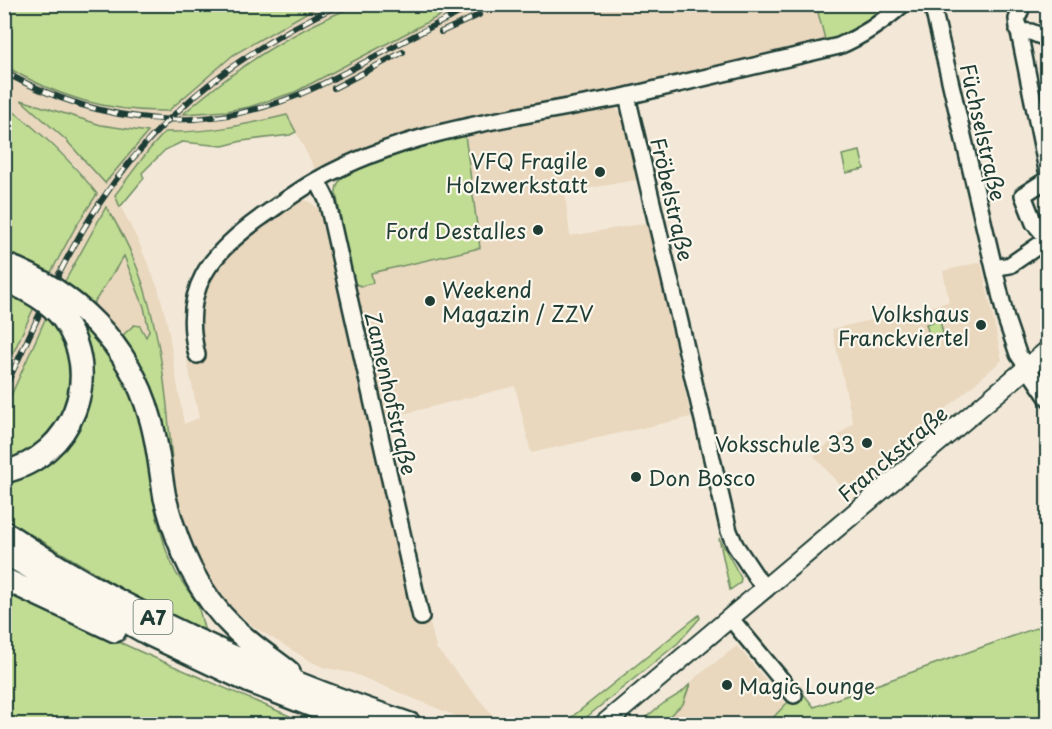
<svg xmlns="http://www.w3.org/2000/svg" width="1052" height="729" viewBox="0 0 1052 729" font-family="'Playpen Sans',sans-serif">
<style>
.built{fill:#e9d7be;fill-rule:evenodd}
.green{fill:#c1dd94;stroke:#708d64;stroke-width:1.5}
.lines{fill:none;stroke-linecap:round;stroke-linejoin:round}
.minor-casing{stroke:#1f3d34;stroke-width:20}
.major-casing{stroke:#1f3d34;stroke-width:22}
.highway-casing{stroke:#1f3d34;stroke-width:26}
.minor{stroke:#fbf7ec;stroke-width:15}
.major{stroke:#fbf7ec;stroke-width:18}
.highway{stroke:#fbf7ec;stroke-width:21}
.rail-casing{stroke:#1f3d34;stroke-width:6}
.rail{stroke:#fbf7ec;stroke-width:4;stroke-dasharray:11;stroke-linecap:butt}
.highway-bridge-casing{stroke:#1f3d34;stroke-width:26;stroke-linecap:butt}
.highway-bridge{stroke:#fbf7ec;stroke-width:21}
.poi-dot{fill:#1f3d34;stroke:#fbf7ec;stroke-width:2}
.labels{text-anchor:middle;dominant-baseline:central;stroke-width:4.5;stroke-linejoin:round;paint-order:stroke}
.shield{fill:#fbf7ec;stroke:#61756b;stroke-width:1.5}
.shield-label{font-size:20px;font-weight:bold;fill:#1f3d34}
.street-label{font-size:21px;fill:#1f3d34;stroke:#fbf7ec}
.poi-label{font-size:21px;fill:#1f3d34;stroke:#fbf7ec;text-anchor:end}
</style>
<rect width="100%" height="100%" fill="#f3e8d7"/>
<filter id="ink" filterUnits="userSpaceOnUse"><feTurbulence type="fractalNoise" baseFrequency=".0167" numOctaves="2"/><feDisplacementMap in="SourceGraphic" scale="12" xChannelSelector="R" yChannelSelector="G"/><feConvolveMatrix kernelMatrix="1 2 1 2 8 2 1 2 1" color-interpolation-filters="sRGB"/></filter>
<g filter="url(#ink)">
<path class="built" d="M320 5H357L330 16 285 39 247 62 210 91 249 107 271 101 295 92 460 5H816L826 43 767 57 430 126 368 146 316 171 287 115 244 126 190 133 165 132 148 151 115 195 139 243 158 288 167 322 184 424 199 418 187 361 204 357 197 332 202 293 213 269 245 238 294 203 303 200 308 201 318 208 321 214 412 618 428 615 436 648 500 724H475L352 673 325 668 310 661 254 627 236 611 219 592 197 558 185 530 174 485 164 376 157 334 149 301 133 257 117 224 106 208 64 283 50 274 75 228 97 194 77 168 56 147 5 105V66L41 85 168 111 233 55ZM23 100 101 125 147 132 105 183 66 140Z
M607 109H616L622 115 637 180 565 192 570 236 647 223 691 417 531 453 515 386 383 419 353 283 357 285 373 282 371 273 480 248 465 135 504 126 505 129Z
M123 255 144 307 149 331 146 338 140 326 134 325 122 336 106 318 92 306Z
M981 262 1002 360 848 494 814 456 853 423 832 329 949 302 943 271Z
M35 305 47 315 5 409V371Z
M737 646 786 704 767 724H663L661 723 683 704 690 684 696 677Z"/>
<path class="green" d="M5 4H320V5L233 55 168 111C107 112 57 97 5 66Z
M357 5H460L295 92 249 107 226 111 183 114C238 66 289 33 357 5Z
M816 5H888C871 23 850 34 826 43Z
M21 100 101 125 148 132 105 183 66 140Z
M5 105C40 131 70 159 97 194L75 228 50 274 22 259 5 252Z
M287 115 296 132 290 135 242 141 223 146 182 142 165 150 142 173 144 178 120 207 115 195 148 151 165 132C207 133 246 125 287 115Z
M465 135 480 248 371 273 373 283 361 286 353 283 336 193C336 188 337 184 340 180 356 161 439 141 465 135Z
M860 151 864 169 846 173 842 155Z
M106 207C161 289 166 390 174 485L167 447 133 354 122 336 134 325 140 326 146 337 149 331 144 307 124 256 92 306 64 283Z
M5 290 35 305 5 371Z
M47 315 58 330 67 346 72 369 71 394 56 429 23 456 5 462V409Z
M77 318 100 343 117 367 133 399 143 432 156 514 166 550 176 573 198 605 205 632 129 593 5 519 4 481 74 432 75 321Z
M940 320 944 339 930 338 926 324Z
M719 538 741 578 740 583 730 590Z
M5 590 141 652 299 720 304 724H266L246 721 236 724H5Z
M699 615 700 618 678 643 578 724H563Z
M1047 624V724H851V722L845 724H767L786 704 802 692 814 707Z
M690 684 683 704 662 722 663 724H637L664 703 681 693Z"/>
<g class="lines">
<defs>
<path id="minor" d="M932 4 1006 319 1018 354 1048 398
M1023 4 1017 19 1018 27 1048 175
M1018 31 1031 32 1048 39
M1048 179 1023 195 1034 223 1048 239
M317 180 327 200 421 617
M994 268 1010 265 1048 239
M197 355C180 289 210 254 260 218 279 205 297 191 317 180 412 127 523 117 627 96
M765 590 735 545 729 531 627 96 839 46C863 36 883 22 903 4
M731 619 794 695"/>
<path id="major" d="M604 724 1048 350"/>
<path id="highway" d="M165 498C178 548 197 593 235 629 251 645 271 658 289 672
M4 532C129 616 269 677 410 724
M4 553 150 635 250 682 359 724
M4 579 115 631"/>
</defs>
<use href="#minor" class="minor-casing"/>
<use href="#major" class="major-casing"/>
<use href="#highway" class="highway-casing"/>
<use href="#minor" class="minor"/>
<use href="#major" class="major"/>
<use href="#highway" class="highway"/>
<defs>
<path id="rail" d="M441 32 479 15
M4 72C105 127 211 137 316 87 371 61 423 28 479 4
M334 88 403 52
M4 390C34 327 61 262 99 204 158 114 243 49 341 4"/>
</defs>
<use href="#rail" class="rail-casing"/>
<use href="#rail" class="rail"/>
<defs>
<path id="highway-bridge" d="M4 264C74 290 130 345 150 417 158 443 160 471 165 498
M4 280C26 289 48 300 62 318 105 375 72 457 4 472"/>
</defs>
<use href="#highway-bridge" class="highway-bridge-casing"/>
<use href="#highway-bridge" class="highway-bridge"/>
</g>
</g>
<g class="poi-dot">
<circle cx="600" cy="172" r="6"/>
<circle cx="538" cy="230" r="6"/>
<circle cx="430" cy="301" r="6"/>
<circle cx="981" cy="325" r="6"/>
<circle cx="867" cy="443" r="6"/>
<circle cx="636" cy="477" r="6"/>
<circle cx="727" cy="685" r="6"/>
</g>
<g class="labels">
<rect class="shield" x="133.5" y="600" width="39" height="34" rx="4.5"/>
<g class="shield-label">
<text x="153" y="617">A7</text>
</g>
<g class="street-label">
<text transform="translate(984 132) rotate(77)">Füchselstraße</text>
<text transform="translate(673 199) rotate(77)">Fröbelstraße</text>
<text transform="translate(392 393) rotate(77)">Zamenhofstraße</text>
<text transform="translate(892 453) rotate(-40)">Franckstraße</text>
</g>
<g class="poi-label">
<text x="588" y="160">VFQ Fragile<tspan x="588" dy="24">Holzwerkstatt</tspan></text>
<text x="526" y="230">Ford Destalles</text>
<text x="442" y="289" text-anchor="start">Weekend<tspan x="442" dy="24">Magazin / ZZV</tspan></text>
<text x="969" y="313">Volkshaus<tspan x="969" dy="24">Franckviertel</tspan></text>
<text x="855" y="443">Voksschule 33</text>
<text x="648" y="477" text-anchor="start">Don Bosco</text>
<text x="739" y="685" text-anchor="start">Magic Lounge</text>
</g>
</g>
<rect width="1052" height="729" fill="none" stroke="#fbf7ec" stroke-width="24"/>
<rect x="12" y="12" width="1028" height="705" fill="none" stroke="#1f3d34" stroke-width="2" filter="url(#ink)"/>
</svg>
